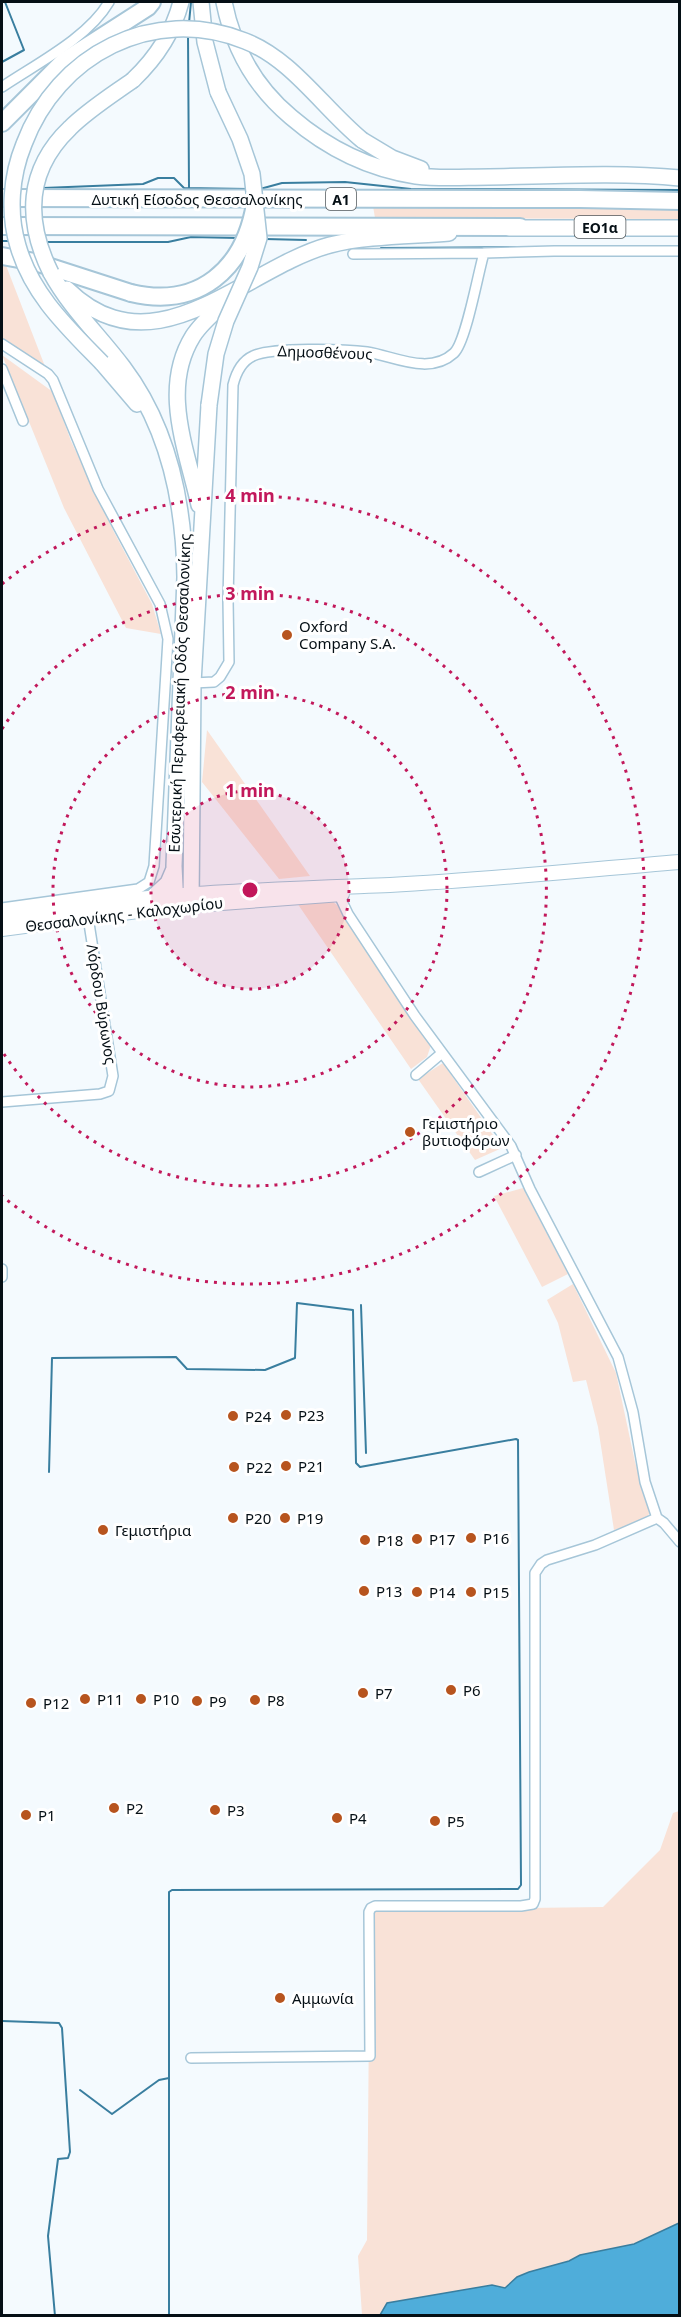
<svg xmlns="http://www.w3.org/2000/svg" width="681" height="2317" viewBox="0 0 681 2317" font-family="'Noto Sans',sans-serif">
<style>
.green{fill:#f9e2d7}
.water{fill:#4fadda;stroke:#397e9f;stroke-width:1.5}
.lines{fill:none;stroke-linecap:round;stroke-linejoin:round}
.stream{stroke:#397e9f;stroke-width:2}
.minor-casing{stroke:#a6c6d8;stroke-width:12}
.secondary-casing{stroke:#a6c6d8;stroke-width:16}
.trunk-casing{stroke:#a6c6d8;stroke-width:18}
.motorway-casing{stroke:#a6c6d8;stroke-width:20}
.minor{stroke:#fff;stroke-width:9}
.secondary{stroke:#fff;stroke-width:14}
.trunk{stroke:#fff;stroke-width:15}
.motorway{stroke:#fff;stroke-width:16}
.trunk-bridge-casing{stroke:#a6c6d8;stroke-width:18;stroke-linecap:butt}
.motorway-bridge-casing{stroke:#a6c6d8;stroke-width:20;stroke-linecap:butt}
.trunk-bridge{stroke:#fff;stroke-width:15}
.motorway-bridge{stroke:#fff;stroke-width:16}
.ring{fill:none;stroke:#c2185b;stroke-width:3;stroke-dasharray:3 6}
.poi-dot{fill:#b7541e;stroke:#fff;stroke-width:2}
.labels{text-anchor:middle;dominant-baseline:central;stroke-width:6;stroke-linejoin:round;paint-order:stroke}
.shield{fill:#fff;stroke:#50575b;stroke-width:1.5}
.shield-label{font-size:14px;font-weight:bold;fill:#050f15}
.street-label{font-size:15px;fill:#050f15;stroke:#fff}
.poi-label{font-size:15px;fill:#050f15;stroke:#fff;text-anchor:start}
.centre{fill:#c2185b;stroke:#fff;stroke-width:3}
.ring-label{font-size:18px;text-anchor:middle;font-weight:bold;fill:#c2185b;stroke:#fff;stroke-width:6;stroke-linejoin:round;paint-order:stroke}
</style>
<rect width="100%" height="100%" fill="#f4fafe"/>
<path class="green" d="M373 206H679L680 219 375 218Z
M2 255 46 369 2 341Z
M2 355 53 392 71 441 114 532 152 604 161 634 126 628 64 508Z
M207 730 310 876 279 879 202 782Z
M328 898 337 905 431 1045 427 1057 411 1069 297 903Z
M443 1063 502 1148 475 1160 418 1079Z
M523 1188 568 1274 542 1287 494 1196Z
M573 1284 616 1373 635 1462 650 1511 647 1519 614 1530 598 1427 586 1380 573 1382 558 1323 547 1300Z
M679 1811V2223L634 2244 580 2255 569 2261 529 2273 518 2277 505 2289 492 2285 387 2303 380 2315H362L358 2256 367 2240 370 1910 603 1907 660 1850 673 1813Z"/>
<path class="water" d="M679 2223V2315H380L387 2303 492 2285 505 2288 517 2277 529 2272 569 2261 580 2255 634 2244Z"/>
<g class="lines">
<path class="stream" d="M189 23 191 2
M188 35 189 188
M2 62 24 50 5 2
M43 188 143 184 158 178H174L184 188 248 189
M260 189 282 183 345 182 411 189 680 190
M265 239 306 240
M2 241H11
M46 242H168L191 237 238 238
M381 248 566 247
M361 1305 366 1453
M49 1472 52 1358 176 1357 187 1369 265 1370 295 1358 297 1303 353 1310 356 1463 360 1467 516 1439 518 1440 521 1885 518 1889 172 1890 169 1892V2316
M2 2021 59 2023 62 2028 70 2152 68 2158 58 2159 48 2236 55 2316
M80 2090 112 2114 159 2080 169 2078"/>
<defs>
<path id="minor" d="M2 87C36 64 88 38 109 2
M353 254 484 253
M2 344 48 374 53 380 98 489 160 604 168 639 154 866 149 882 138 889 2 908
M2 369 23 421
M193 683 214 682 220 677 229 662 228 600 233 385C236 373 242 361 253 356 271 347 345 349 367 352 394 356 429 376 454 353 466 342 478 273 484 253L554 251H680
M339 895 348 914 415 1016 511 1146 530 1189 618 1357 633 1412 645 1482 657 1518 664 1523 680 1542
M416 1075 442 1053
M2 1102 100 1094 109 1091 113 1076 88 917
M479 1172 516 1155
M2 1269V1277
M191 2058 370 2056 369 1912 371 1908 375 1906H521L533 1904 535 1899V1573L541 1564 547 1560 595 1545 657 1518"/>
<path id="secondary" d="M2 919C130 893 260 890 390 885 486 880 583 870 680 862
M2 929 168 907 342 894"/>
<path id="trunk" d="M201 2 205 42 218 92
M224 2C233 47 255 87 291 117 327 148 369 169 416 176 440 179 465 177 489 177 552 176 617 172 680 178
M133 80C156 58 173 33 181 2
M362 140 392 158 421 169
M509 228H680
M51 273C70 308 99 335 123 367 169 428 184 502 185 577L174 866 176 906
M67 289C155 375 244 268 330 245 365 236 412 236 449 233
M102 363 137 404
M199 505C187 450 160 389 193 336 202 322 216 311 228 300
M154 896 168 883 174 869
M191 904 193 683 209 405"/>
<path id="motorway" d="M2 123 64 61 148 7 152 2
M2 198 580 199 680 201
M2 226 520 227
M2 256 35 262 131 293"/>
</defs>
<use href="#minor" class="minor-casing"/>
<use href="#secondary" class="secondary-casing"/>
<use href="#trunk" class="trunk-casing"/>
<use href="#motorway" class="motorway-casing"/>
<use href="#minor" class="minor"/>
<use href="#secondary" class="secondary"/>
<use href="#trunk" class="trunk"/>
<use href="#motorway" class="motorway"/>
<defs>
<path id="trunk-bridge" d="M51 273C25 221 26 170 70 128 88 110 112 95 133 80
M102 363C68 328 32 295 18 246 8 213 11 176 24 144 57 55 153 4 245 41 292 59 323 108 362 140
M209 405 216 354 226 321 250 267 259 238 252 174 240 139 218 92"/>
<path id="motorway-bridge" d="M131 293C199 309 244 269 255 204"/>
</defs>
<use href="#trunk-bridge" class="trunk-bridge-casing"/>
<use href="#motorway-bridge" class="motorway-bridge-casing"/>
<use href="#trunk-bridge" class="trunk-bridge"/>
<use href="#motorway-bridge" class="motorway-bridge"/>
</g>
<circle cx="250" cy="890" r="99" fill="#c2185b" fill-opacity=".12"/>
<g class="ring">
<circle cx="250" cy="890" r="99"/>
<circle cx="250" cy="890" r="197"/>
<path d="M2 729A296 296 0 1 1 2 1051"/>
<path d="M2 584A394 394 0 1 1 2 1196"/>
</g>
<g class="poi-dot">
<circle cx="287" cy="635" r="6"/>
<circle cx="410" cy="1132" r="6"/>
<circle cx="286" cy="1415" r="6"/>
<circle cx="233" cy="1416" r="6"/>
<circle cx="286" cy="1466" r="6"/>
<circle cx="234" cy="1467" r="6"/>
<circle cx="233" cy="1518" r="6"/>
<circle cx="285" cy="1518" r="6"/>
<circle cx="103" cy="1530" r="6"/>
<circle cx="471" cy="1538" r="6"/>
<circle cx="417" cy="1539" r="6"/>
<circle cx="365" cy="1540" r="6"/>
<circle cx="364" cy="1591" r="6"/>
<circle cx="417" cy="1592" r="6"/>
<circle cx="471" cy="1592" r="6"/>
<circle cx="451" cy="1690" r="6"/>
<circle cx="363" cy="1693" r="6"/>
<circle cx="85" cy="1699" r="6"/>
<circle cx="141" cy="1699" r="6"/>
<circle cx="255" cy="1700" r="6"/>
<circle cx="197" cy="1701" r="6"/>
<circle cx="31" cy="1703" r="6"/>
<circle cx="114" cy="1808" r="6"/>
<circle cx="215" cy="1810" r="6"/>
<circle cx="26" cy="1815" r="6"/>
<circle cx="337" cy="1818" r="6"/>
<circle cx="435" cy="1821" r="6"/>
<circle cx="280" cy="1998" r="6"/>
</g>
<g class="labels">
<g class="shield">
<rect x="326" y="188" width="30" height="22" rx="4.5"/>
<rect x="574.5" y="216" width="51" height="22" rx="4.5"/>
</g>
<g class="shield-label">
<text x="341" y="199">Α1</text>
<text x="600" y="227">ΕΟ1α</text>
</g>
<g class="street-label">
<text x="197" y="199">Δυτική Είσοδος Θεσσαλονίκης</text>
<text transform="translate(325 352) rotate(2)">Δημοσθένους</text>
<text transform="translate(179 693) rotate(-88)">Εσωτερική Περιφερειακή Οδός Θεσσαλονίκης</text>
<text transform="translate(124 914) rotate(-7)">Θεσσαλονίκης - Καλοχωρίου</text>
<text transform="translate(102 1004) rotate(81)">Λόρδου Βύρωνος</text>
</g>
<g class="poi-label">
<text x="299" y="626">Oxford<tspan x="299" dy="17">Company S.A.</tspan></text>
<text x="422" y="1123">Γεμιστήριο<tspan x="422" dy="17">βυτιοφόρων</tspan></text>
<text x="298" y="1415">P23</text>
<text x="245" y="1416">P24</text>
<text x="298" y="1466">P21</text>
<text x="246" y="1467">P22</text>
<text x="245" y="1518">P20</text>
<text x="297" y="1518">P19</text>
<text x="115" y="1530">Γεμιστήρια</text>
<text x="483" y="1538">P16</text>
<text x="429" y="1539">P17</text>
<text x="377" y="1540">P18</text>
<text x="376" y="1591">P13</text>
<text x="429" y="1592">P14</text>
<text x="483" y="1592">P15</text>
<text x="463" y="1690">P6</text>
<text x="375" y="1693">P7</text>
<text x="97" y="1699">P11</text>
<text x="153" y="1699">P10</text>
<text x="267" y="1700">P8</text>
<text x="209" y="1701">P9</text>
<text x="43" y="1703">P12</text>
<text x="126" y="1808">P2</text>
<text x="227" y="1810">P3</text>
<text x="38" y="1815">P1</text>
<text x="349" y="1818">P4</text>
<text x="447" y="1821">P5</text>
<text x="292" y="1998">Αμμωνία</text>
</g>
</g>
<circle cx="250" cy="890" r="9" class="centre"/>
<g class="ring-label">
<text x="250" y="502">4 min</text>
<text x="250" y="600">3 min</text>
<text x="250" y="699">2 min</text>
<text x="250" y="797">1 min</text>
</g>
<rect width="681" height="2317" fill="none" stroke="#050f15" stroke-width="6"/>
</svg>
